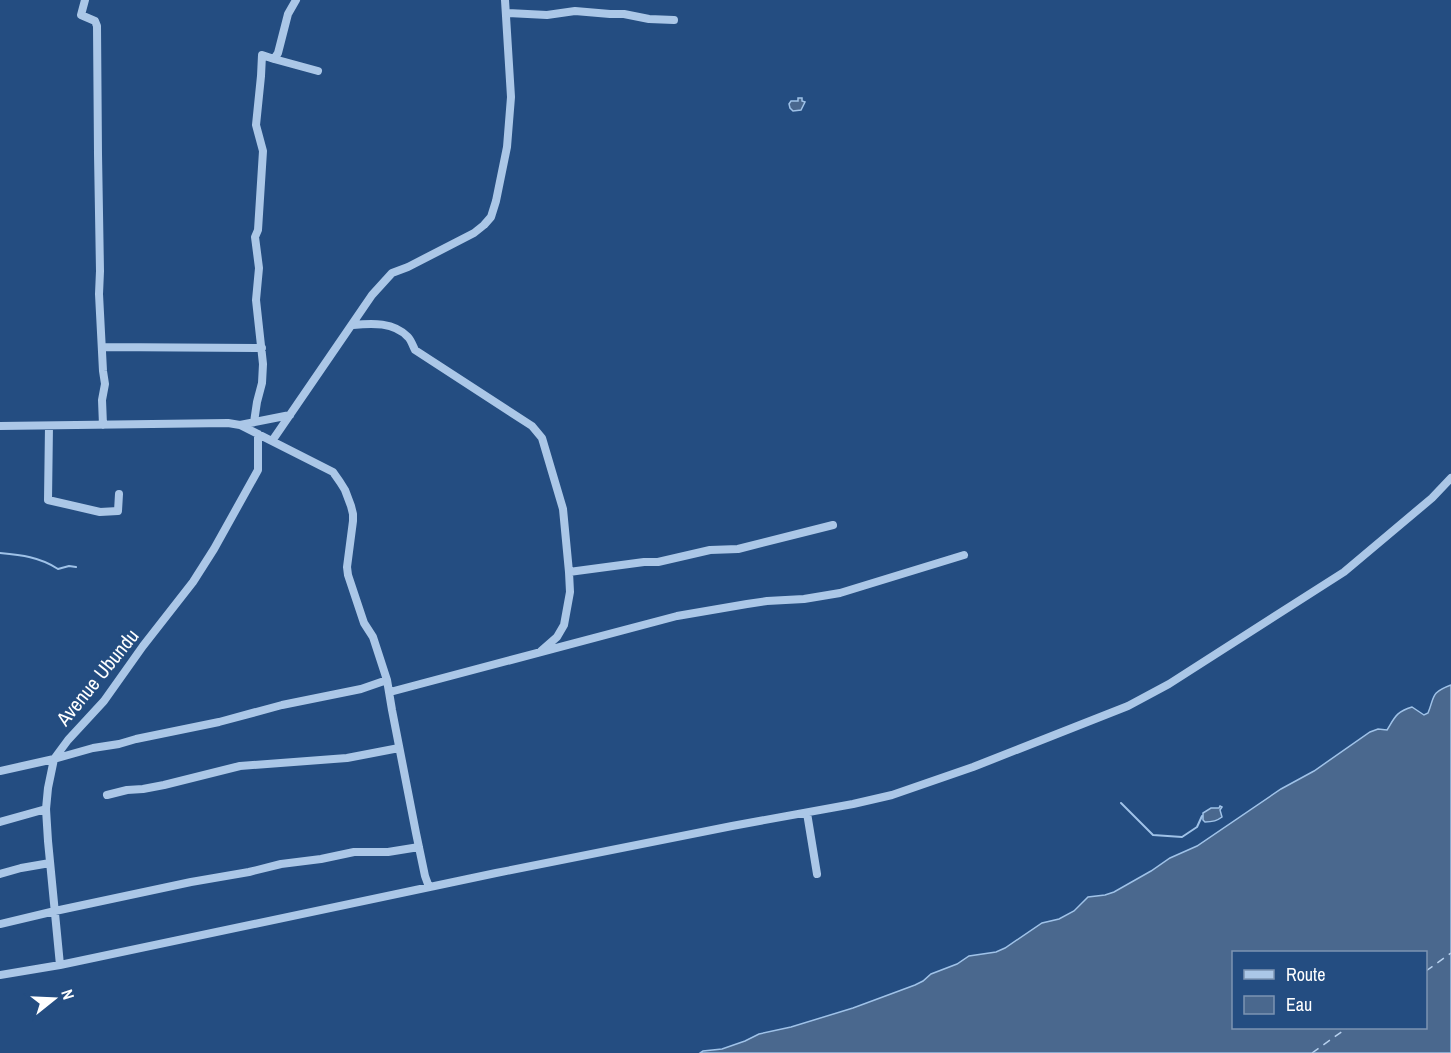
<svg xmlns="http://www.w3.org/2000/svg" width="1451" height="1053" viewBox="0 0 1451 1053" font-family="'Archivo Narrow',sans-serif">
<style>
.water{fill:#4a688e;stroke:#9fc2e8;stroke-width:1.5;fill-rule:evenodd}
.lines{fill:none;stroke-linecap:round;stroke-linejoin:round}
.stream{stroke:#9fc2e8;stroke-width:2}
.ferry{stroke:#b7d1ef;stroke-width:1.5;stroke-dasharray:8 6;stroke-linecap:butt}
.minor{stroke:#abc7e7;stroke-width:8}
.labels{text-anchor:middle;dominant-baseline:central;stroke-width:4.5;stroke-linejoin:round;paint-order:stroke}
.street-label{font-size:20px;fill:#fff;stroke:#244d81}
</style>
<rect width="100%" height="100%" fill="#244d81"/>
<path class="water" d="M798 98H802V101L805 102 801 110 793 111 790 108 789 104 791 101H798Z
M1451 685V1053H700L703 1051 722 1049 745 1041 759 1034 791 1027 853 1008 915 985 923 981 931 974 957 964 969 956 996 952 1005 948 1042 923 1059 919 1074 911 1088 897 1105 895 1114 892 1151 871 1170 858 1197 846 1281 789 1314 771 1370 732 1378 729 1387 730C1395 717 1396 712 1412 707L1424 715 1428 713C1435 696 1430 693 1451 685ZM1234 952H1426V1028H1234Z
M1220 806 1222 807 1220 810 1222 817C1217 821 1212 822 1205 822L1203 820V813L1211 808H1219Z"/>
<g class="lines">
<path class="stream" d="M0 553C21 555 40 557 58 569L69 566 76 567
M1121 803 1153 835 1182 837 1197 827 1202 816"/>
<path class="ferry" d="M1426 971 1451 953
M1312 1053 1347 1028"/>
<path class="minor" d="M85 0 81 15 95 21 97 26 98 154 100 271 99 294 103 371 105 384 102 400 103 425
M506 13 547 15 575 11 610 14H624L649 19 674 20
M274 59 318 71
M353 325C372 323 394 322 408 337 411 340 413 346 415 350L532 426 542 438 563 509 569 572 570 592 564 625 557 637 541 651
M102 347 262 348
M254 422 257 402 262 383 263 364 256 300 259 268 255 237 258 230 263 151 256 125 261 76 262 55 274 59 278 53 288 14 296 0
M240 425 290 415
M0 426 228 423 240 425 333 472 340 482 345 490 351 506 353 514V521L347 567 348 575 364 623 373 637 387 680 392 710 416 833 425 876 429 887
M49 426 48 500 100 512 118 511 119 494
M272 441 372 295 392 273 408 267 474 233 484 225 491 217 496 201 507 147 511 97 505 0
M569 572 644 562H658L710 550 738 549 833 525
M390 692 677 616 747 604 767 601 804 599 840 593 964 555
M0 771 54 759 93 748 119 744 136 739 219 722 282 705 361 689 387 680
M107 795 127 790 143 789 164 785 240 766 347 758 399 748
M807 813 817 874
M0 822 46 809
M0 874 21 868 50 863
M0 924 55 911 191 882 249 872 281 864 321 859 354 852H388L419 847
M60 965 48 841 46 809 48 788 54 759 68 740 104 701 143 646 193 582 214 549 258 470V434
M0 975 60 965 496 873 732 826 853 804 892 795 973 767 1128 706 1169 684 1344 572 1432 498 1451 478"/>
</g>
<g class="labels">
<g class="street-label">
<text transform="translate(97 677) rotate(-51)">Avenue Ubundu</text>
</g>
</g>
<rect x="1232" y="951" width="195" height="78" fill="#244d81" stroke="#7c94b3" stroke-width="1.5"/>
<rect x="1244" y="970" width="30" height="9" fill="#abc7e7" stroke="#7c94b3" stroke-width="1.5"/>
<text x="1286" y="981" font-size="18" fill="#ffffff">Route</text>
<rect x="1244" y="996" width="30" height="18" fill="#4a688e" stroke="#7c94b3" stroke-width="1.5"/>
<text x="1286" y="1011" font-size="18" fill="#ffffff">Eau</text>
<g transform="translate(54 999) rotate(72)" stroke="#244d81" stroke-width="4.5" paint-order="stroke">
<path d="M0-4.5L10 22L0 15L-10 22Z" fill="#ffffff"/>
<text y="-9" font-size="16" font-weight="bold" text-anchor="middle" fill="#ffffff">N</text>
</g>
</svg>
